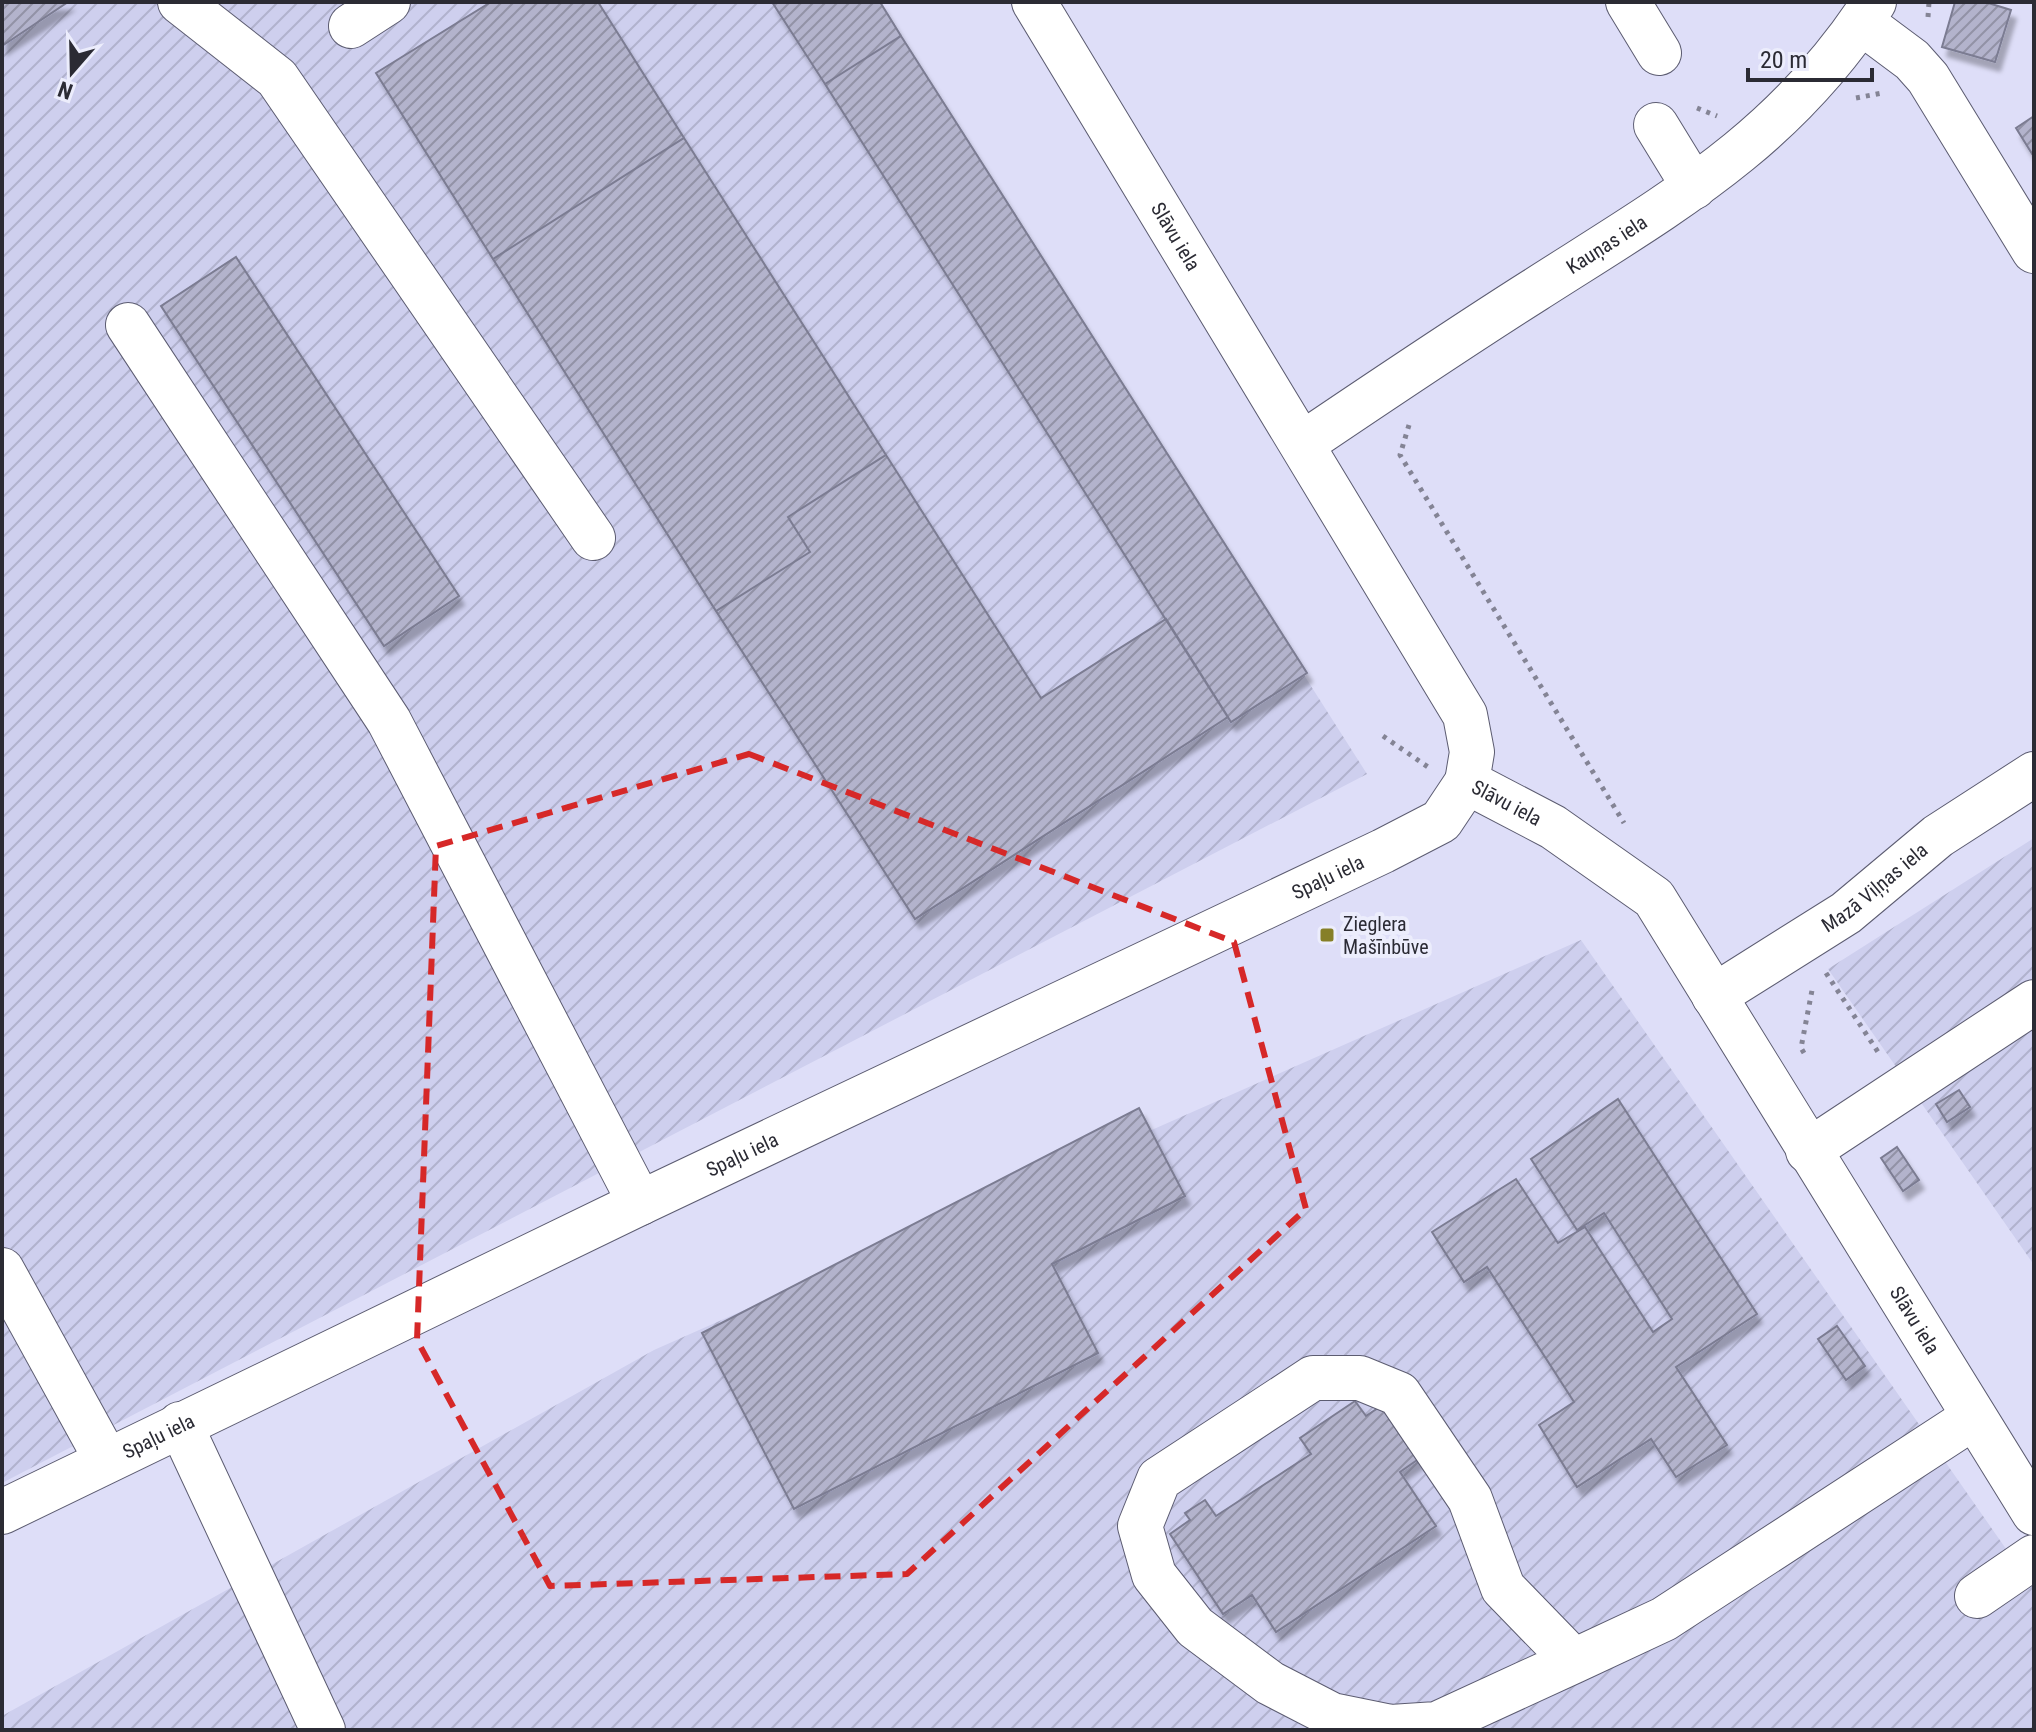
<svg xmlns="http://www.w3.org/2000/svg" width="2036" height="1732" viewBox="0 0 2036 1732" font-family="'Roboto Condensed',sans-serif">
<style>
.industrial{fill:url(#industrial-furrows)}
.building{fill:url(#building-hatch);stroke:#7b7c92;stroke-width:2;filter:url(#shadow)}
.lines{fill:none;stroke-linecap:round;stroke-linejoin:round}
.minor-casing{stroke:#5c5c71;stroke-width:46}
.path{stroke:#848495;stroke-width:5;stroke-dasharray:4 6;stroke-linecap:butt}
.minor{stroke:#fff;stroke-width:44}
.marked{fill:none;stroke:#d62828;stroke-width:6;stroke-dasharray:16 10;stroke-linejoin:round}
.poi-dot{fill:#867f27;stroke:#ecedfc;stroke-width:3}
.labels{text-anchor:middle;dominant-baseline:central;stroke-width:8;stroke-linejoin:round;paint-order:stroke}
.street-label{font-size:20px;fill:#2b2b34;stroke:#ecedfc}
.poi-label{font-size:20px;fill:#2b2b34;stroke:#ecedfc;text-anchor:start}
</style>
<defs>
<pattern id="industrial-furrows" width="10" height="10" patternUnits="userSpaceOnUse" patternTransform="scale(2)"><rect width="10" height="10" fill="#cecfee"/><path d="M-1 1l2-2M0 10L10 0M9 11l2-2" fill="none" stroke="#b1b2cd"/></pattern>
<pattern id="building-hatch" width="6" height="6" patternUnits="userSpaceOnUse" patternTransform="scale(2)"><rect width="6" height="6" fill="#b3b3cc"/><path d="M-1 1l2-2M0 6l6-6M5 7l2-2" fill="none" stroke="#9292a6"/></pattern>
<filter id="shadow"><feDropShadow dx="5" dy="9" stdDeviation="2" flood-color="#0004"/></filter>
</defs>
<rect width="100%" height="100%" fill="#dedef8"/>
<path class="industrial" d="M2 2H875L1367 774 2 1483Z
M2034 838V1265L1828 969Z
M1581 940 2034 1589V1730H2V1716L654 1350Z"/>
<path class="building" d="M2 2H68L2 46Z
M491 2H598L684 138 493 259 376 73Z
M772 2H880L901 36 825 84Z
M1955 2H1985L2011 10 1995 62 1942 47Z
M901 36 1307 673 1231 722 825 84Z
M2034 116V157L2016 128Z
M684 138 886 455 788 517 810 552 716 611 493 259Z
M236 257 459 596 384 646 161 306Z
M886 455 1041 698 1166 619 1228 717 915 919 716 611 810 552 788 517Z
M1959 1090 1970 1107 1947 1122 1936 1104Z
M1618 1099 1757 1314 1676 1367 1727 1445 1676 1477 1651 1439 1577 1487 1539 1425 1574 1402 1487 1267 1464 1282 1432 1232 1516 1179 1558 1243 1585 1227 1653 1332 1672 1319 1604 1213 1577 1230 1531 1159Z
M1139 1108 1185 1196 1052 1264 1098 1353 794 1509 702 1333Z
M1897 1147 1919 1180 1903 1191 1881 1158Z
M1837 1326 1865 1366 1846 1380 1818 1339Z
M1355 1401 1366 1416 1384 1404 1420 1458 1400 1472 1436 1526 1276 1632 1252 1595 1223 1614 1170 1534 1190 1520 1185 1513 1205 1500 1216 1516 1311 1454 1300 1438Z"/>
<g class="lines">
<defs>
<g id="minor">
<path d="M180 2 277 78 593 538"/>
<path id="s1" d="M1034 2 1465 715 1472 752 1467 782 1553 827 1654 898 2034 1513"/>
<path d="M1628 2 1659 53"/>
<path d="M1861 22 1912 60 1928 78 2034 251"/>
<path d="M351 26 388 2"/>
<path d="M1656 125 1694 187"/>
<path d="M128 325 389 721 640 1203"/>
<path id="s2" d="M1302 444C1379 392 1456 340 1535 290 1671 203 1784 141 1874 2"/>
<path id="s3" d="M1714 996 1846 913 1938 836 2034 774"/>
<path d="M1808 1151 2034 1002"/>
<path d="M2 1270 106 1459"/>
<path d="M180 1424 323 1730"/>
<path id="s4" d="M2 1512 640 1203 1383 851 1441 821 1467 782"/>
<path d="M1977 1596 2034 1557"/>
<path d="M1574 1661 1503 1588 1470 1499 1399 1394 1360 1378H1313L1159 1479 1140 1526 1154 1575 1195 1627 1270 1683 1332 1715 1391 1727 1437 1724 1574 1661 1664 1619 1974 1417"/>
</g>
</defs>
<use href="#minor" class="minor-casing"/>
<path class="path" d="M1928 17 1929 2
M1856 98 1882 93
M1697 108 1717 116
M1409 425 1400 455 1624 823
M1383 736 1428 767
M1826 973 1880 1055
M1804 1053 1801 1048 1813 985"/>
<use href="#minor" class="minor"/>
</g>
<path class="marked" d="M749 754 1234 942 1306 1209 907 1574 550 1586 417 1340 436 846Z"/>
<rect class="poi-dot" x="1319" y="927" width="16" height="16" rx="4"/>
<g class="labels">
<g class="street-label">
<text stroke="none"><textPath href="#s1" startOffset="274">Slāvu iela</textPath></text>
<text stroke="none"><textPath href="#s2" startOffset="364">Kauņas iela</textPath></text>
<text stroke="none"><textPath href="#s1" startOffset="946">Slāvu iela</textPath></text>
<text stroke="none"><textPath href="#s4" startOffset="1470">Spaļu iela</textPath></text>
<text stroke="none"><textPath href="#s3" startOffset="194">Mazā Viļņas iela</textPath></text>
<text stroke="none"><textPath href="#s4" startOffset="822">Spaļu iela</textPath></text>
<text stroke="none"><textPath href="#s1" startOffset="1618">Slāvu iela</textPath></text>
<text stroke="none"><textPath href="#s4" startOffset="174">Spaļu iela</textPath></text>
</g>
<g class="poi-label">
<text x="1343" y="924">Zieglera<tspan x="1343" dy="23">Mašīnbūve</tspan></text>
</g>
</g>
<rect width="2036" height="1732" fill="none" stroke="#2b2b34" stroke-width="8"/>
<g transform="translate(72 72) rotate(200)" stroke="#ecedfc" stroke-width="6" paint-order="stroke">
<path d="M0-6L14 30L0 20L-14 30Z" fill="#2b2b34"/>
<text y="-12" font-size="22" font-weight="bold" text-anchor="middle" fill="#2b2b34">N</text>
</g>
<path d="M1748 68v12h124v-12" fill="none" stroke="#2b2b34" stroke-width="4"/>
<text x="1760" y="68" font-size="24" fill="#2b2b34" stroke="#ecedfc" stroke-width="6" paint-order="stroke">20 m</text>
</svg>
